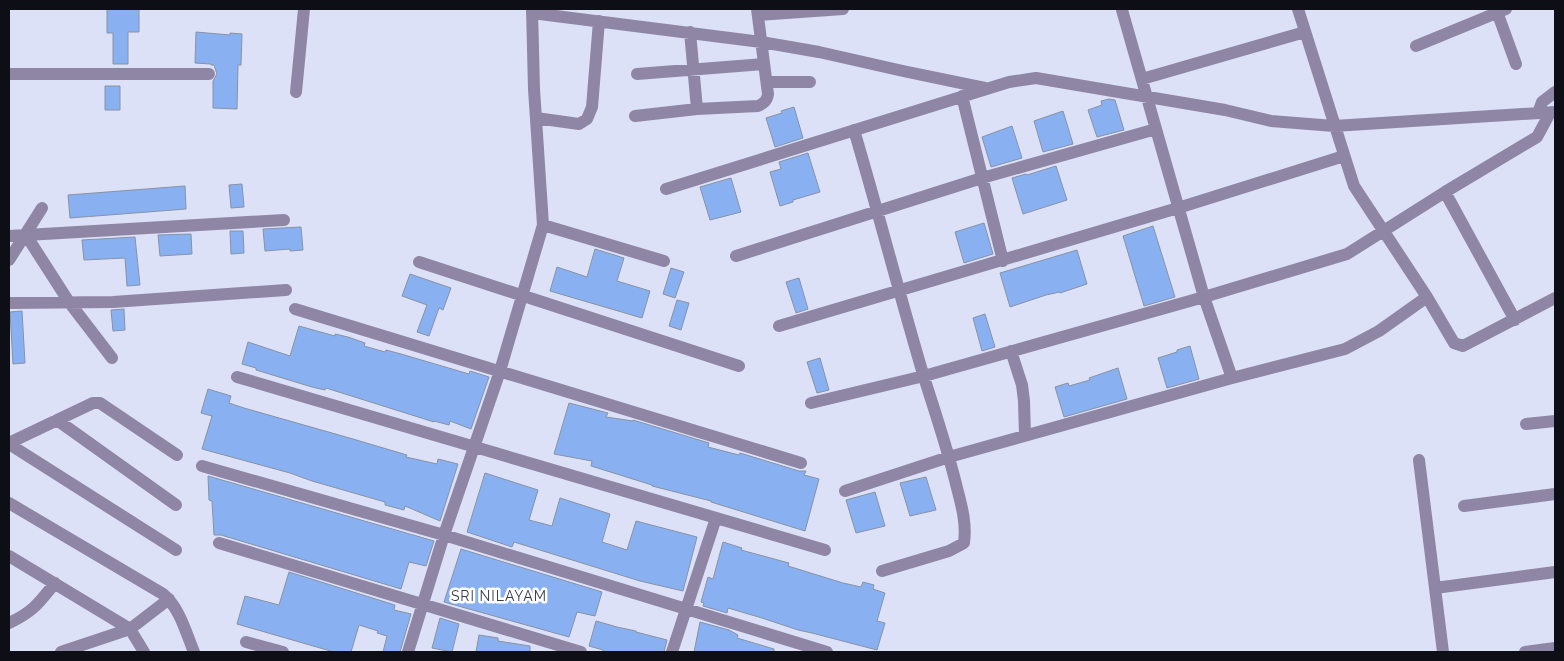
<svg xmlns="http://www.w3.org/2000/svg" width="1564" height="661" viewBox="0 0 1564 661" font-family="Raleway,sans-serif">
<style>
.building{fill:#89b1f2;stroke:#8792a4}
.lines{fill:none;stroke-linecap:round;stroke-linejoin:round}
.minor{stroke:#8f86a5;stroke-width:12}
.labels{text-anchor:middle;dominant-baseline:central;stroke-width:5;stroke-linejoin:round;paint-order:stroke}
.neighbourhood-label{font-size:14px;letter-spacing:1px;fill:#393b4c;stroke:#fff}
</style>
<rect width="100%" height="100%" fill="#dde1f7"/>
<path class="building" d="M107 9H139V32H128V64H113V33H107Z
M196 32 230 35V33L242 34 241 65H238L237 109 213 108V81L217 74 214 65H211V64L195 63Z
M105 86H120V110H105Z
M1109 99 1115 100 1124 130 1097 137 1088 110 1102 105 1101 101Z
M794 107 803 138 775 147 766 118 782 113 781 111Z
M1063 111 1073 144 1043 152 1034 121Z
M1012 126 1022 158 991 167 982 137Z
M808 153 820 192 793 200V202L780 206 770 172 781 169 779 162Z
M1056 166 1067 200 1023 214 1012 178 1026 174 1027 175Z
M731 178 741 212 710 220 700 187Z
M242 184 244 207 231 208 229 185Z
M185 186 186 209 70 218 68 195Z
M984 223 993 254 964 263 955 232Z
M1153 226 1175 297 1144 306 1123 236Z
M301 227 303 250 290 251V249L265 251 263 229Z
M230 231H243L244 253 231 254Z
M191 234 192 254 160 256 158 235Z
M135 237 140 285 127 286 125 258 84 260 82 240Z
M595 249 624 258 617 281 650 291 642 318 550 291 557 267 587 277Z
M1077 250 1087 284 1060 293V292L1046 295 1010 307 1000 273Z
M671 268 684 272 675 298 663 294Z
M410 274 451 288 443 310 439 308 429 336 417 332 427 305 402 296Z
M799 278 808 309 796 313 786 282Z
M677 300 689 303 681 330 669 326Z
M124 309 125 330 113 331 111 310Z
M22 311 25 363 13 364 10 312Z
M985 314 995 347 982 351 973 318Z
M299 326 335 336V334L348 337 365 343 364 346 385 352 386 350 401 354 469 374 470 371 489 377 471 429 450 421 449 425 434 421V422L326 388 325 390 312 387 256 370V368L242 364 248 342 290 356Z
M1190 346 1199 379 1167 388 1158 358 1177 352V350Z
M820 358 829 390 817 393 807 362Z
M1118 368 1127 399 1064 417 1055 387 1068 383 1069 386 1090 380 1089 378Z
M208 389 231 396 229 403 244 408 353 439 407 455 406 457 437 464 438 459 458 464 440 521 405 506 404 510 385 505V502L312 481 290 473 202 449 212 416 201 413Z
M569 403 608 413 606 417 633 421V420L709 443 708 447 739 455 740 453 799 471H806L804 475 819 479 805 531 711 502V501L652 486V485L591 466 592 461 554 454Z
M485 473 538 490 529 520 552 526 560 498 610 514 602 542 627 550 636 521 697 537 683 591 640 581 514 542 512 547 467 532Z
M208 476 434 541 426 566 409 562 401 589 221 535H214L212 501 209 500Z
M926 477 936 510 910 516 900 483Z
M875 492 885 526 856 533 846 500Z
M723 542 742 548 741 550 789 563 788 566 843 583 861 587 863 582 874 585 873 589 885 593 877 621 885 623 877 650 812 633 798 630 762 618 728 608 727 613 703 606 704 603 701 602 708 577 713 579Z
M461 549 602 592 595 616 577 612 569 637 444 602Z
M289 572 395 605 394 610 411 614 400 652H383L387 636 377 633 378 631 359 625 351 652H334L237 624 245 596 279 605Z
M440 618 459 624 452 652 432 648Z
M596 621 617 627 636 631V632L667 640 664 652H603V650L589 646Z
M700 622 729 630 738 635 737 638 774 649V652H694Z
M479 635 498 638V641L530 646V652H476Z"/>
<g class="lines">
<path class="minor" d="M1298 9 1354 186 1427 297 1454 343 1463 346 1555 298
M1496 9 1516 64
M1122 10 1156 129
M532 13 761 42 819 52 903 71 985 88
M758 15 843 9
M690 32 697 109
M1416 46 1506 9
M9 74H209
M637 74 764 64
M1142 79 1305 32
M767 82H810
M296 92 304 9
M962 96 1003 261
M1538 113 1542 102 1555 92
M635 116 697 109 758 106C764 103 767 101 768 94L757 9
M536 118 579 124 587 119 592 107 599 21
M854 130C878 211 899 293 923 374 934 409 946 444 955 480 960 501 967 520 964 543L949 551 882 571
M666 189 1009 82 1036 78 1225 110 1271 121 1334 126 1555 112
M1445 192 1515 320
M543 225 664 261
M26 235 69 302 112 358
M9 236 284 220
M736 256 982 178 1156 129 1204 297 1232 378
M9 260 42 208
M419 262 739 366
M9 303 113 302 286 290
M295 309 801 463
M779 326 1178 208 1344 156
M1011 351 1022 385 1024 401 1025 436
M237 377 825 550
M811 403 924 376 1204 297 1347 254 1445 192 1537 137 1550 113
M57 420 176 505
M1526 424 1555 421
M9 443 93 403H100L177 455
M9 444 176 550
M1419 460 1443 652
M202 466 444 535 827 652
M845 491 949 457 1232 378 1345 349 1379 331 1427 297
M9 503 163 594C180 608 186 633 194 652
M1464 506 1555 494
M219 543 581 652
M9 556 130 629 144 652
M1435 588 1555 572
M9 623C33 612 39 603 55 583
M246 642 283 652
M61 652 130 629 169 599
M408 652 444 535 500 371 543 225 534 89 532 9
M672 652 716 518
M1525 652 1555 648"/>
</g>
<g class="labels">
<g class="neighbourhood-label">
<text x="499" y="596">SRI NILAYAM</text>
</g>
</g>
<rect width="1564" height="661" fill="none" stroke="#0e0f16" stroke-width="20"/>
</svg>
